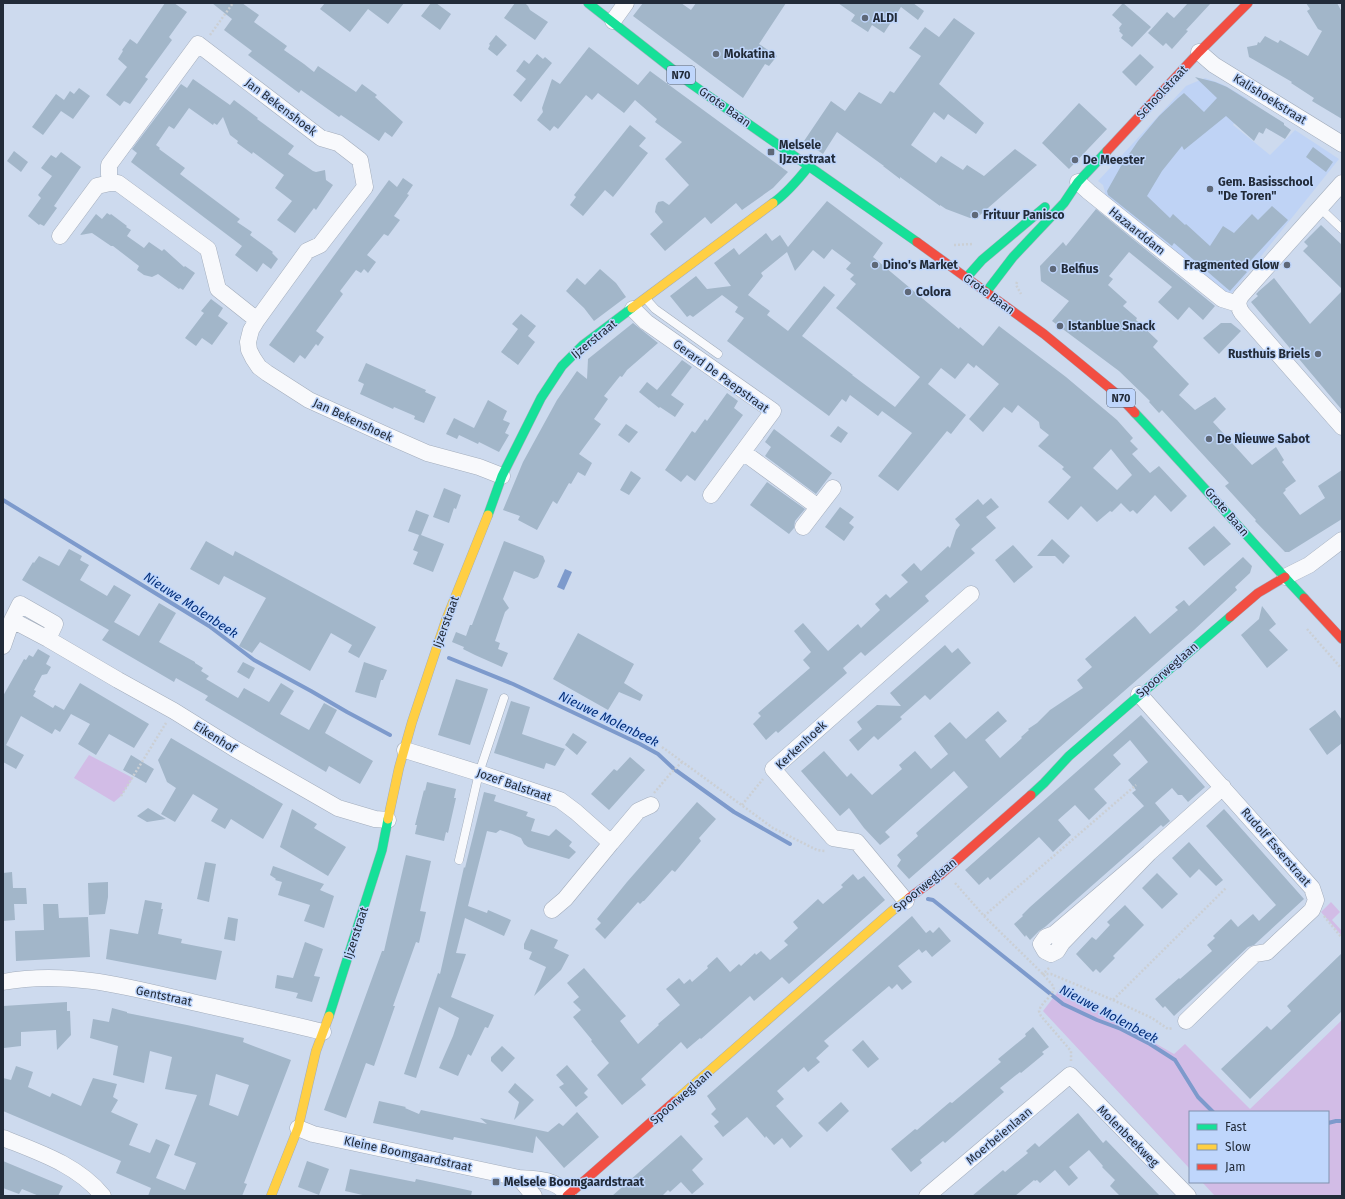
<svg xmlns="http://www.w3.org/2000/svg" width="1345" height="1199" viewBox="0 0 1345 1199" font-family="'Fira Sans',sans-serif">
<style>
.built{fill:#bfd3f5}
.green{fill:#d2bce6}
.water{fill:#7d9acc}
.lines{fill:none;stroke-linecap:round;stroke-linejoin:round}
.stream{stroke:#7d9acc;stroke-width:4}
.building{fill:#a2b6c9;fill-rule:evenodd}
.lane-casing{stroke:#a3adbc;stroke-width:9}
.street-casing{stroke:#a3adbc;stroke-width:17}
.fast-casing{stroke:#a3adbc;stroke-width:10}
.slow-casing{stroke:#a3adbc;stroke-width:10}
.jam-casing{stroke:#a3adbc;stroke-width:10}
.path{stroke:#cbcfd4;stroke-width:2.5;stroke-dasharray:2 2;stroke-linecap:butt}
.lane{stroke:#f8f9fc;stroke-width:8}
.street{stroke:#f8f9fc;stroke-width:16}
.fast{stroke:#16e098;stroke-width:9}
.slow{stroke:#ffcf43;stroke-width:9}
.jam{stroke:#f24e42;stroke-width:9}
.poi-dot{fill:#5e6878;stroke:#bfd6fc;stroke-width:1.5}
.labels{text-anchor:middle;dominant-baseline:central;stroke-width:3;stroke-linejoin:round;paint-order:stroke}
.shield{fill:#bfd6fc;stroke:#515e74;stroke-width:1}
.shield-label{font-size:11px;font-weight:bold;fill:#222b39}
.poi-label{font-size:12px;font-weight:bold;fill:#222b39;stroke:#bfd6fc;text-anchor:start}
.street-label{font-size:12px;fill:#222b39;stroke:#bfd6fc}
.water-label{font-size:13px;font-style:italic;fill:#05307b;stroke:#bfd6fc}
</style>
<rect width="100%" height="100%" fill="#cddaee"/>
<path class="built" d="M1205 78 1222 84 1248 99 1233 125 1270 155 1295 130 1339 159 1226 300 1104 197 1105 192 1103 185 1098 181 1186 86Z"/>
<path class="green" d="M89 755 133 778 121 796 114 802 74 778Z
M1331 902 1340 912 1332 920 1342 931V936L1321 912Z
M1060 989 1174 1054 1185 1044 1250 1109 1342 1020V1196H1215L1202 1182H1328V1112H1190V1169L1043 1011Z"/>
<path class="water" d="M565 569 572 572 564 590 557 587Z"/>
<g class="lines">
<path class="stream" d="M3 500 209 626 254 660 311 691 347 712 390 735
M449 658 513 684 640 744 658 754 674 769 734 812 790 844
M928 899 933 900 1063 1004 1097 1020 1121 1029 1150 1044 1175 1060 1198 1097 1213 1112
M1328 1123 1336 1121H1342"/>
</g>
<path class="building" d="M165 3H174L187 12 169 37 172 40 145 77 148 79 130 104 124 101 120 106 106 95 127 67 118 59 123 51 122 50 130 39 137 44Z
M212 3H242L259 15 254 22 287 46 284 50 304 64 314 72 318 66 356 92 362 84 377 95 375 97 403 122 392 137 385 132 379 141 341 115 339 117 301 90 299 93 248 55 252 51 224 30 232 19Z
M325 3H404L388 24 368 9 350 32 320 9Z
M431 3H436L451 14 440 30 421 16Z
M515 3H525L528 6 530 10 548 22 535 40 504 18Z
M643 3H681L691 10 696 3H786L759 44 777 56 769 66 765 64 743 98 633 16Z
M838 3H913L924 11 918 20 901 7 884 33 872 25 868 32 851 21 855 15Z
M1123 3 1151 27 1132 47 1121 38 1123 35 1119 31 1120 30 1119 28 1122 24 1112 15Z
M1188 3H1211L1186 30 1188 31 1172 49 1166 43 1163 46 1148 33 1167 12 1174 18Z
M1306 3H1337L1342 12V119L1312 101 1314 98 1291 83 1292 82 1249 57 1247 47 1257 45 1258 42 1260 43 1265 36 1278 43 1280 40 1308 56 1322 31 1318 29 1307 11 1310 9Z
M954 18 975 33 939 84 984 123 976 134 948 114 944 120 934 112 911 145 936 163 941 156 963 170 967 165 984 176 1015 149 1037 165 980 215 970 218 946 209 940 205V206L900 177V179L883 166H884L837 132 823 154 804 141 831 101 845 111 859 92 881 104 890 91 894 93 921 56 909 48 925 27 939 37Z
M496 35 507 45 497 56 488 49 490 45 489 44Z
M589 47 638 85 650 71 788 172 773 188 742 210 736 203 711 224 705 217 665 251 650 234 663 222 655 212 656 206 658 202 663 201 669 205 689 185 665 159 682 142 655 122 657 119 635 100 624 113 598 93 592 100 586 95 558 129 554 126 550 131 537 120 543 112 542 108 552 79 560 84Z
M537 54 543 59 545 57 552 63 521 102 513 95 526 79 516 71 524 60 529 64Z
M1140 54 1154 67 1136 86 1122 72Z
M1195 77 1215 82 1227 87 1284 123V125L1291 130 1285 139 1266 128 1263 134 1259 132 1254 141 1226 116 1184 150 1182 146 1162 171 1147 196 1170 218 1173 214 1185 225 1186 224 1210 246 1223 226 1234 233 1252 214 1258 220 1272 206 1288 220 1243 269 1247 272 1230 291 1174 243 1172 246 1108 195 1107 191 1121 166 1138 141 1159 116 1178 98 1184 93 1204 112 1217 98Z
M193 79 230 105 234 100 258 118 257 119 294 146 288 154 313 171 316 172 325 170 326 180 333 185 316 210 314 208 295 233 277 220 292 201 275 188 284 175 253 152 252 154 237 143 238 141 230 135 223 117 217 125 214 123 213 125 189 108 174 129 169 126 156 145 160 148 159 149 185 168 180 174 240 219 237 222 252 232 250 235 273 252 272 253 278 259 271 269 263 263 257 272 235 255 242 246 131 162 137 153 132 149 181 84 187 88Z
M79 88 90 96 73 119 61 111 43 135 32 127 56 94 64 100 70 91 74 94Z
M1079 103 1107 129 1069 169 1042 143Z
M630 125 646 138 639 146 648 153 613 197 605 190 583 216 570 205 576 197 574 195Z
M1313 147 1333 162 1326 172 1306 157Z
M14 151 28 162 21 172 7 161Z
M61 152 81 167 54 206 57 208 44 226 40 224 39 225 28 216 41 198 38 195 52 176 41 168 51 155 56 158Z
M403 178 413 185 407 194 409 195 394 216 400 220 388 236 384 234 367 255 376 262 368 273 364 269 361 273 356 270 340 291 343 294 316 331 324 337 318 346 316 344 305 359 300 355 294 363 269 345 389 180 397 187Z
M827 201 883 243 873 257 959 329 960 327 983 346 999 326 1066 377 1117 420 1133 438 1130 441 1138 449 1132 454 1150 473 1159 466 1187 496 1171 512 1155 495 1137 514 1133 510 1130 512 1121 503 1112 512 1110 511 1097 522 1081 506 1068 520 1048 502 1071 477 1062 469 1064 467 1038 446 1049 435 1040 428 1039 422 1018 405 1012 413 1004 407 983 432 969 419 999 384 976 365 974 368 968 363 955 379 941 368 928 384 966 415 951 434 947 431 898 491 878 476 912 433 882 411 878 416 850 395 846 402 842 399 829 416 727 341 744 318 735 312 738 307 722 295 693 317 690 315 687 317 670 296 696 276 707 289 731 286 714 263 734 248 739 255 766 233 772 241 780 235 788 247ZM832 249 851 263 846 269 854 275 850 279 856 284 836 308 920 377 895 407 852 375H853L802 336 835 295 824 286 788 331 767 315 770 311 748 295 763 276 761 273 787 252 795 271 813 250 824 259ZM1111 449 1132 475 1117 490 1093 468Z
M1096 209 1215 306 1203 320 1189 307 1178 320 1158 302 1172 287 1129 252 1109 276 1113 279 1108 285 1127 302 1123 306 1137 318 1136 320 1158 341 1153 347 1189 384 1179 395 1195 410 1215 397 1226 409 1213 422 1252 465 1276 447 1284 460 1282 462 1296 481 1285 489 1286 490 1283 493 1300 515 1325 498 1318 486 1342 470V519L1289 552H1285L1255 521 1256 520 1225 486 1229 483 1162 410 1159 413 1149 402 1150 401 1119 371 1052 321 1069 301 1041 281 1040 266 1063 242 1066 246Z
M107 213 110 215 111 214 127 226 126 227 131 230 127 236 144 248 149 242 162 251 164 249 184 267 185 266 195 273 183 290 180 288 179 289 158 274 152 277 144 275 137 270 139 266 113 246H111L92 233 80 235 96 214 102 219Z
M1321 225 1342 245V289L1303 251 1308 246 1304 242Z
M600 269 616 283 626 297 594 321 584 308 566 291 577 278 585 285Z
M1274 278 1310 324 1342 291V410L1251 302 1258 296 1256 294 1259 291Z
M211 299 223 308 218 316 228 323 212 345 202 338 196 346 185 338 204 313 201 311Z
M521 314 536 326 528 336 535 342 518 365 501 352 518 329 512 324Z
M633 323 658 343 627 370 622 377 620 376 604 396 608 399 594 419 601 424 579 454 592 463 585 476 578 472 571 484 569 483 557 504 553 501 537 530 518 520 520 516 503 510 523 462 557 400 577 371 587 379 588 359Z
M1221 323H1231L1241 331 1219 354 1203 338Z
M682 360 692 367 671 395 684 404 675 417 660 407 659 408 639 392 647 382 657 390Z
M366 363 426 390 425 392 436 397 424 423 414 419 415 416 394 407 393 409 360 394 364 384 358 381Z
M727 393 738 401 734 408 743 415 695 481 687 475 681 482 665 470 692 431 695 433 705 419 707 421Z
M488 400 507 411 503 420 510 423 505 433 509 435 499 452 479 442 478 444 459 435 457 439 446 434 454 418 474 428Z
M626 424 638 432 629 443 618 435Z
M838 426 848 433 841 443 830 436Z
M774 429 832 473 816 494 765 456 771 447 765 442Z
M631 471 641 478 629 495 620 490Z
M767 482 805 509 795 521 794 528 789 534 750 505Z
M444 488 461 495 456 509 454 508 449 523 433 517Z
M991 498 999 507 986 517 996 528 971 549 975 553 925 596 929 601 865 656 861 652 843 668 847 673 778 733 776 731 766 740 753 724 761 716 758 713 810 668 803 660 811 652 794 631 803 623 828 651 858 624 861 628 880 610 875 604 886 594 890 598 908 582 901 575 914 563 921 571 948 546 950 548 956 530 960 525 955 519 978 499 983 505Z
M840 507 854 517 849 523 854 527 844 541 825 527Z
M416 510 429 515 421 535 444 544 433 572 413 564 418 552 413 550 419 535 408 531Z
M1214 526 1231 544 1204 566 1188 548Z
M1052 539 1070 556 1063 564 1055 556H1037Z
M206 541 233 556 235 551 376 627 359 658 348 652 352 645 331 633 310 671 260 642 252 653 239 646 266 598 224 576 219 585 190 569Z
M504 541 543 556 545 561 538 577 534 579 514 571 503 599 509 608 505 612 495 641 500 643 498 649 508 653 502 667 475 655 463 649 464 647 452 642 456 632 466 636 470 625H472Z
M1013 545 1033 567 1014 583 995 560Z
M69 549 82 556 80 560 89 565 80 580 107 596 114 585 131 595 114 622 139 636 159 603 176 613 159 642 195 662V663L203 668 201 671 209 676 206 679 238 698 244 688 269 702 281 683 294 691 280 714 309 730 324 703 337 710 325 733 373 761 360 784 329 766 326 772 205 700 208 696 176 678 174 682 102 640 109 630 22 580 33 562 34 563 39 556 59 566Z
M1243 557 1252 566 1250 573 1235 587 1237 590 1194 630 909 879 897 866 901 860 897 855 918 836 916 833 968 787 954 771 885 832 890 837 880 845 864 828 849 808 840 816 801 771 824 751 847 777 851 773 872 795 902 769 899 765 915 751 931 769 948 754 934 736 950 722 966 739 998 711 1007 721 985 740 1000 758 1022 738 1021 737 1029 730 1028 729 1037 723 1050 710 1083 688 1077 680 1092 667 1085 659 1135 616 1150 634 1178 610 1175 607 1184 600 1189 606Z
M1262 606 1276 624 1269 630 1288 650 1267 668 1241 635 1259 619Z
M578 633 634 664 624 683 643 695 640 701 619 692 608 710 553 679Z
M945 645 952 653 958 648 971 663 930 700 925 695 900 717 902 719 878 740 874 736 858 751 849 740 862 729 857 722 877 705 901 706 890 693Z
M38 649 50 656 46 664 51 667 47 674 42 675 34 690 36 691 33 696 53 708 55 705 64 710 80 683 149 724 134 748 109 734 96 755 78 744 90 724 71 714 60 732 55 729 52 734 21 716 6 745 24 755 16 769 3 762V696L24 659 26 660 29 655 33 657Z
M243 662 255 668 249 679 237 672Z
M364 662 387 670 383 680H381L376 698 355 692Z
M456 679 488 689 470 745 438 735Z
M511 701 530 707 522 734 565 749 555 766 546 763 544 769 494 753Z
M1335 710 1342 720V743L1327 755 1309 729Z
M1141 715 1205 787 1188 802 1182 795H1178L1172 788 1155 803 1170 821 1163 827 1161 825 1045 927 1039 931 1030 940 1026 935 1025 937 1014 924 1023 916 1022 915 1030 907 1144 806 1132 793 1136 790 1128 780 1148 762 1130 740 1113 755 1121 764 1094 789 1107 803 1089 820 1075 805 1058 820 1071 835 1053 852 1039 837 990 880 988 877 979 885 965 870Z
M573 733 587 742 577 755 565 745Z
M171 738 283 804 263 839 231 819 225 829 211 821 218 809 193 794 175 822 161 814 176 788 167 782 158 760Z
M131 755 154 769 146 783 123 770Z
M630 757 645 770 609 810 591 794 614 769 617 771Z
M427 782 456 789 454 798H456L448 833 446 832 444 841 415 834 417 825H415L424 790 425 791Z
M484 792 496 795 494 801 528 812 526 816 535 819 531 831 549 836 556 829 572 842 569 846 576 852 569 859 528 847 524 844 521 838 512 834 500 830 496 833 487 831 468 906 487 913 488 910 511 920 504 936 465 918 456 953 466 954 451 997 494 1015 488 1028 485 1027 471 1056 468 1054 458 1076 439 1068 453 1036 459 1018 439 1007 416 1078 404 1074 438 973 440 974 464 867 465 868Z
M697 802 716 819 699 838 701 841 675 872 672 870 644 901H643L640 904 638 902 605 939 595 929 601 923 597 919 627 882Z
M148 808 166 819 147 822 137 816Z
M292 809 317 824 314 828 346 847 328 876 280 847Z
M1224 809 1304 899 1254 945 1248 947 1174 1016 1165 1006 1163 1008 1155 999 1179 978 1180 979 1212 951 1207 945 1215 938 1213 936 1231 919 1238 927 1253 914 1259 921 1276 905 1206 826Z
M1189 842 1223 880 1216 886 1199 869 1190 878 1172 858Z
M406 855 431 861 420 911 426 912 419 943 416 942 393 1006H395L374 1066 366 1063 346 1118 324 1110 382 951H384Z
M205 862 216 864 209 902 197 899Z
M273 866 324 884 320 890 334 896 324 928 304 921 310 905 278 895 282 882 275 880 276 879 270 875Z
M12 872 13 888H26L27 904H14L15 920 3 921V873Z
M1157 873 1178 894 1162 909 1142 888Z
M853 874 858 880 864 876 885 900 789 984 782 977 754 1001 750 996 701 1039 700 1038 687 1049 681 1042 641 1079 646 1085 622 1105 597 1075 609 1063 591 1041 592 1040 573 1017 581 1010 573 1002 579 997 567 983 584 968 626 1016 620 1021 638 1044 659 1025 658 1024 680 1005 666 989 679 978 684 984 690 979 692 982 708 968 707 966 717 957 730 972 739 964 741 966 755 953 756 955 761 951 770 960 788 945 784 941 798 928 793 922 818 899 823 904 843 887 841 885Z
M108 882V897L105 914 89 915 88 883Z
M145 900 162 903 161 909H163L158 934 182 939 181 943 222 951 216 980 106 959 110 929 138 934Z
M43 904H58L59 918 88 917 90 957 16 961 15 931 44 930Z
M1125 905 1144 925 1113 956 1115 958 1100 973 1096 969 1093 972 1076 954 1092 937 1096 940 1110 925 1107 922Z
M912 916 926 933 930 930 933 933 939 927 951 941 932 957 926 950 922 953 919 949 898 966 912 982 902 990 897 984 892 989 889 986 824 1041 829 1046 816 1058 820 1062 808 1072 804 1067 777 1091 784 1099 776 1106 803 1136 790 1148 782 1138 774 1145 766 1136 765 1138 747 1117 723 1137 714 1126 719 1122 711 1114 716 1109 707 1096Z
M228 917 238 919 235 941 224 939Z
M531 929 558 940 554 948 569 955 561 970 534 996 546 967 529 959 532 952 524 949V944Z
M305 942 323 949 314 976 320 977 312 1002 296 998 298 993 275 988 277 975 293 978Z
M1342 953V1011L1250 1099 1221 1069 1267 1026 1271 1030 1291 1011 1287 1006Z
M67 1002V1011H70L71 1035 57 1050 56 1030 21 1032V1046L4 1048 3 1038V1006Z
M112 1008 127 1012V1013L187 1025 244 1038 243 1042 291 1060 244 1183 247 1184 242 1196H148L151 1188 116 1173 121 1161 3 1111V1078L11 1080 16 1066 33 1072 28 1087 50 1097 52 1093 81 1106 93 1078 117 1084 113 1097 118 1100 111 1112 138 1124 129 1145 150 1153 156 1139 170 1145 156 1178 185 1190 196 1163 174 1155 197 1095 165 1089 172 1057 150 1051 144 1083 113 1075 118 1046 90 1038 93 1019 109 1022ZM216 1074 249 1085 238 1116 209 1105Z
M1033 1027 1049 1047 1042 1052 1044 1054 1021 1073 1020 1072 1000 1088 1004 1092 945 1143 943 1141 920 1160 922 1163 911 1172 891 1149 915 1129 917 1130 950 1102 952 1103 1001 1062 998 1059 1026 1036 1025 1034Z
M863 1040 879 1059 868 1068 852 1050Z
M502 1046 515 1058 502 1072 491 1061V1057Z
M567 1065 588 1089 584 1093 588 1097 576 1107 559 1087 564 1084 556 1075Z
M515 1083 534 1100 514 1120 519 1102 508 1092Z
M379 1101 406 1107 405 1108 419 1114 421 1110 487 1124 480 1118 548 1132 559 1123 563 1126 577 1112 599 1137 564 1168 536 1136 533 1153 454 1137 453 1140 373 1123Z
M841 1102 849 1111 827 1132 818 1123Z
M1078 1113 1103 1143 1106 1140 1160 1196H1120L1110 1186 1115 1180 1102 1167 1103 1166 1089 1150 1069 1167 1078 1178 1069 1186 1055 1170 1040 1183 1037 1180 1035 1181 1034 1180 1015 1196H972L1003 1170 1005 1172 1028 1153 1026 1151 1035 1143 1039 1147Z
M681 1135 703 1159 692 1170 704 1184 692 1194 681 1182 670 1192 668 1190 662 1196H612Z
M3 1161 63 1186 58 1196H39L22 1189 19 1194 3 1188Z
M307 1161 329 1169 319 1195 298 1187Z
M350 1169 415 1182 416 1179 472 1191 471 1196H367L345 1191Z"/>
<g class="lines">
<defs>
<path id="lane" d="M1320 208 1342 229
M647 300 655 309 718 354
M459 860 479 773 504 698"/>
<path id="street" d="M613 21 626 3
M1199 52 1214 65 1342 144
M1078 182 1089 192 1222 299 1238 304
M110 183H118L208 249 218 289 257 320
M1342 183 1241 296C1237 302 1238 307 1242 313L1342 427
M60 236 97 186 110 183 109 174V165L198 44 321 138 338 143 360 160 365 187 320 245 307 251 257 320 251 330 248 342 249 350 253 358 259 367 267 373 309 400 386 435 427 453 479 467 502 476
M633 309 646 322 773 411 711 495
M743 452 818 507
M803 527 833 488
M1285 577 1309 565 1342 540
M12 620 20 604 55 624 48 639
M3 646 12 620 48 639 118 680 174 711 235 749 338 808 375 819 388 820
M1139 694 1312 888 1316 900 1312 910 1267 952 1255 954 1186 1021
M405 750 479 773 560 800 576 812 611 843 565 899 552 910
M611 843 638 811 651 805
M1149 853 1062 943 1057 951 1051 954 1045 951 1041 944 1046 937 1054 934 1149 853 1223 787
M906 901 857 842 833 838 773 769 971 594
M3 982C68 970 129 987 192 1002 236 1012 279 1021 323 1032
M298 1128 313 1134 519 1178C539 1179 555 1179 568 1195
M3 1138C38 1152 78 1165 103 1196
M519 1178 534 1196
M927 1196 1070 1075 1188 1196"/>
<path id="fast" d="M588 3 690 83 917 242
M773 203C787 193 798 180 809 166
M967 277 982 260 1045 207
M987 291 1013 257 1064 203 1078 182 1107 151
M1135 413C1193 474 1247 537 1304 598
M488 515 502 476 541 398 562 366 583 345 632 308
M1031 795 1044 783 1069 756 1230 617
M329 1016 382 850 388 819"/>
<path id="slow" d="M632 308 773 203
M388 819 399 768 412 722 446 620 488 515
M675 1101 892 911 909 898
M271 1196 298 1128 316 1051 329 1016"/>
<path id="jam" d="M1107 151 1199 52 1248 3
M917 242 1044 334 1118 395 1135 413
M1304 598 1342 639
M1230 617 1258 593 1285 577
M909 898 939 876 1031 795
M567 1196 675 1101"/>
</defs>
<use href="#lane" class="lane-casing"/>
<use href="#street" class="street-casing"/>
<use href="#fast" class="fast-casing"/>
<use href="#slow" class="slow-casing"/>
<use href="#jam" class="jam-casing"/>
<path class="path" d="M210 35 233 3
M954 245 973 244
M1017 282 1016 285 1021 294
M1307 629 1342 669
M662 747 773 828 817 850 825 851
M654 793 670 774 682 762
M121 796 166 723
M742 805 763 779
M955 883 984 916 1043 974 1054 987C1053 997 1042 1001 1039 1011L1041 1016 1071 1051V1061
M984 916 1136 785
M1324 916 1342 938
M1049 968 1043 974H1051L1113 1000 1226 888
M1113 1000 1152 1018 1168 1029 1173 1028"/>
<use href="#lane" class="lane"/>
<use href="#street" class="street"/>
<use href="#fast" class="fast"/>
<use href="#slow" class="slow"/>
<use href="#jam" class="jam"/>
</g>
<g class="poi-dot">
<circle cx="865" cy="18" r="4"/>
<circle cx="716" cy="54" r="4"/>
<rect x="767" y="148" width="8" height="8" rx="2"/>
<circle cx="1075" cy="160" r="4"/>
<circle cx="1210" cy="189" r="4"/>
<circle cx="975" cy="215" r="4"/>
<circle cx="875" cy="265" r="4"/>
<circle cx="1287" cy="265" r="4"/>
<circle cx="1053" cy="269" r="4"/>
<circle cx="908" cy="292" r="4"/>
<circle cx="1060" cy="326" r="4"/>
<circle cx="1318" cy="354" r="4"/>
<circle cx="1209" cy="439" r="4"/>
<rect x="492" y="1178" width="8" height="8" rx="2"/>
</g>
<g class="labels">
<g class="shield">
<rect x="667" y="66" width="28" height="18" rx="3"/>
<rect x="1107" y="389" width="28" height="18" rx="3"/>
</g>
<g class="shield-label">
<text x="681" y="75">N70</text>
<text x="1121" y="398">N70</text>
</g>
<g class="poi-label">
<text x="873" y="18">ALDI</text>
<text x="724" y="54">Mokatina</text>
<text x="779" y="145">Melsele<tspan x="779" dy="14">IJzerstraat</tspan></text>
<text x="1083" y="160">De Meester</text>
<text x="1218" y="182">Gem. Basisschool<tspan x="1218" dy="14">"De Toren"</tspan></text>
<text x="983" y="215">Frituur Panisco</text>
<text x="883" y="265">Dino's Market</text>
<text x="1279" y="265" text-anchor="end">Fragmented Glow</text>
<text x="1061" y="269">Belfius</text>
<text x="916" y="292">Colora</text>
<text x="1068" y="326">Istanblue Snack</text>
<text x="1310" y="354" text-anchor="end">Rusthuis Briels</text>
<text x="1217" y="439">De Nieuwe Sabot</text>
<text x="504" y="1182">Melsele Boomgaardstraat</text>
</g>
<g class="street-label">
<text transform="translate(1162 92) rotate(-47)">Schoolstraat</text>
<text transform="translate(1270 99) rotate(32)">Kalishoekstraat</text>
<text transform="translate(281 107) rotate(37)">Jan Bekenshoek</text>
<text transform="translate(725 107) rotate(35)">Grote Baan</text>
<text transform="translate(1137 231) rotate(39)">Hazaarddam</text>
<text transform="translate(989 294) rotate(36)">Grote Baan</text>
<text transform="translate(594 339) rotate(-39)">Ijzerstraat</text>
<text transform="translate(721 376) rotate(36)">Gerard De Paepstraat</text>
<text transform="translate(353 420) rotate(25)">Jan Bekenshoek</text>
<text transform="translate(1227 512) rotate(49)">Grote Baan</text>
<text transform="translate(446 622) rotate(-70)">Ijzerstraat</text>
<text transform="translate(1167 670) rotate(-41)">Spoorweglaan</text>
<text transform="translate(215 737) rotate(32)">Eikenhof</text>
<text transform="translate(801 745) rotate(-43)">Kerkenhoek</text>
<text transform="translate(514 785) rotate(19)">Jozef Balstraat</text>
<text transform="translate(1276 847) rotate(49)">Rudolf Esserstraat</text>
<text transform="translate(925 885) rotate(-39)">Spoorweglaan</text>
<text transform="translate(356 933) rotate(-72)">Ijzerstraat</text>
<text transform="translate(164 996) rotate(12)">Gentstraat</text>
<text transform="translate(681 1097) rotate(-41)">Spoorweglaan</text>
<text transform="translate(999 1136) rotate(-40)">Moerbeienlaan</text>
<text transform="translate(1128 1136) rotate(45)">Molenbeekweg</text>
<text transform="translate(408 1154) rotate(12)">Kleine Boomgaardstraat</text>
</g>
<g class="water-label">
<text transform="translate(191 605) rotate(33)">Nieuwe Molenbeek</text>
<text transform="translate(609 719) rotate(26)">Nieuwe Molenbeek</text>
<text transform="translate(1109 1014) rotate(28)">Nieuwe Molenbeek</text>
</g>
</g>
<rect width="1345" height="1199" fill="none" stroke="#222b39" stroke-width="8"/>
<rect x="1189" y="1111" width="140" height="72" fill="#bfd6fc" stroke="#8092ae"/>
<rect x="1197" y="1124" width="20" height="6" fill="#16e098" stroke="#8092ae"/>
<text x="1225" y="1131" font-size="12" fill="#222b39">Fast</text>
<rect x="1197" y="1144" width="20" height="6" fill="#ffcf43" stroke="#8092ae"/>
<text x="1225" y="1151" font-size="12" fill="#222b39">Slow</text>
<rect x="1197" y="1164" width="20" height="6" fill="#f24e42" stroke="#8092ae"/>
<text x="1225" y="1171" font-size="12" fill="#222b39">Jam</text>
</svg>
